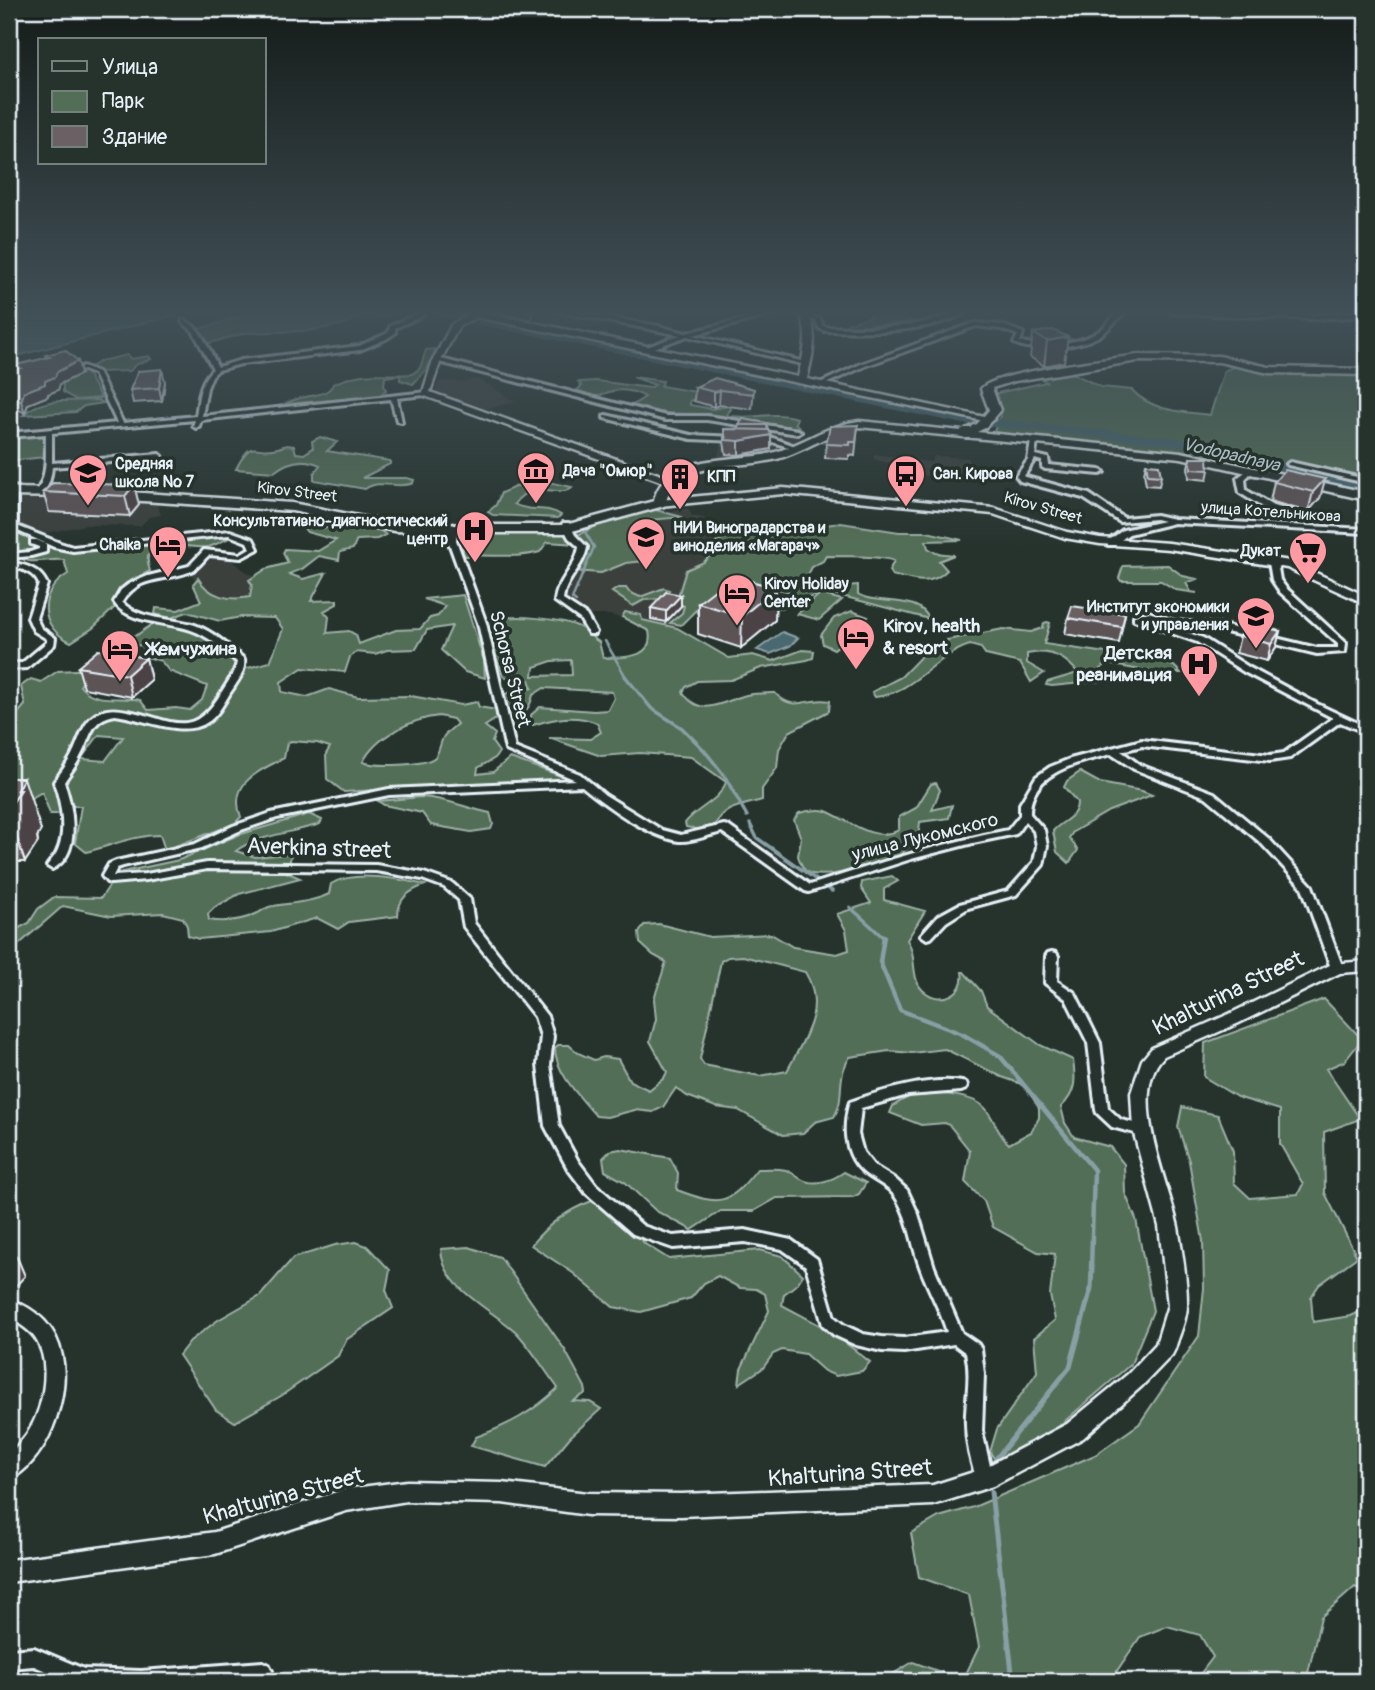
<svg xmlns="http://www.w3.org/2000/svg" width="1375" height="1690" viewBox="0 0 1375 1690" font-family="Pangolin,sans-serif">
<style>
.built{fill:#3b403d}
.green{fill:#526e56;stroke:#9db0a7;stroke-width:2;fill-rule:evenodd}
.water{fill:#4a6870;stroke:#899fa6;stroke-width:2}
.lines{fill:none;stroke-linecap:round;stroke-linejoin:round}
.stream-far3{stroke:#899fa6;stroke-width:2.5}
.stream-far2{stroke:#899fa6;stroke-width:3.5}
.stream-far1{stroke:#899fa6;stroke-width:4.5}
.stream{stroke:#899fa6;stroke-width:5}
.river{fill:#4a6870;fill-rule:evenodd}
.minor-casing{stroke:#e8f1f8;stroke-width:6}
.tertiary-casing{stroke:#e8f1f8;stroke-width:5}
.secondary-casing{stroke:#e8f1f8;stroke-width:5}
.primary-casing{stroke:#e8f1f8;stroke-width:5}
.minor{fill:#26332d;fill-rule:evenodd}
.tertiary{fill:#26332d;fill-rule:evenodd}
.secondary{fill:#26332d;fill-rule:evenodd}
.primary{fill:#26332d;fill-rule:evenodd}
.primary-bridge-casing{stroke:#e8f1f8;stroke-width:14;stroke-linecap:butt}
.primary-bridge{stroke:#26332d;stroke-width:10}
.wall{fill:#5c5355;stroke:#e8f1f8;stroke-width:2}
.shaded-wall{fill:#4b4345;stroke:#e8f1f8;stroke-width:2}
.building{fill:#6b6063;stroke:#e8f1f8;stroke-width:2}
.labels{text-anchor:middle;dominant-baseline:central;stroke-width:7;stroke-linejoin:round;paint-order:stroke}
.far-poi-label{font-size:16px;font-weight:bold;fill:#e8f1f8;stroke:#26332d;text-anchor:start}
.far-street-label{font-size:16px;fill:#e8f1f8;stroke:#26332d}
.far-water-label{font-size:18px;font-style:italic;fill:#a9bac2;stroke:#26332d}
.poi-label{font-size:19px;font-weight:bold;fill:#e8f1f8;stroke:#26332d;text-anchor:start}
.street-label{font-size:19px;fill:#e8f1f8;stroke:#26332d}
.near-street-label{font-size:23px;fill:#e8f1f8;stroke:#26332d}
</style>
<rect width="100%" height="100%" fill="#26332d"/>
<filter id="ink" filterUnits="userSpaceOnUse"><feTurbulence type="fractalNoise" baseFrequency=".0143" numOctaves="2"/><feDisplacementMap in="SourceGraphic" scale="14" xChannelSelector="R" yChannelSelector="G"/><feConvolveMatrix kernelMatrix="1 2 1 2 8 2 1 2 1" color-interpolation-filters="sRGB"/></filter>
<g filter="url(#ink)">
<path class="built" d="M551 313 577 314 611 320 596 328 567 322 559 325 537 321Z
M474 379 480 380 516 402 481 410 435 393 439 381 464 382Z
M726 423 800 433 803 435 794 444 770 454 717 460Z
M875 454 931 462 934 456 969 458 970 471 960 474 958 480 896 472 899 464 879 461 873 458Z
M17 494 155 499 161 515 149 517 140 526 86 525 37 535 20 527Z
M688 508 692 516 704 518 719 557 702 597 670 629 609 615H589L574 610 562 601 569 584 589 558 648 517Z
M206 554 226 556 249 574 276 581 232 608 205 590 188 571Z"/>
<path class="green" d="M254 311H397L384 317 364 316 341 325 307 331 245 333 206 344 197 329C217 325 234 317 254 311Z
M878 311 887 312 960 311 939 317 912 312 893 316 916 321 847 327 848 323 871 317V312Z
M436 349 425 371 413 384 400 380V375L385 377 384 386 386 390 379 396 285 404C301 393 327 399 333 384 369 368 378 377 412 374L420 368 426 350Z
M127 355 131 359 149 356 151 359 135 365 130 371 96 372 88 368 101 361Z
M32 361 75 365 85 370 101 398 76 400 63 392V383L69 379 9 371V366Z
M1235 366 1274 372 1366 373V496L1197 458 993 434 1002 411 993 394 1046 382 1038 376 1070 372 1101 387 1132 390C1151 411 1183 412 1210 415L1224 371Z
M633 377 663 381 661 386 702 393 690 401V405L712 409 728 406 731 409 726 415C750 421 773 410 797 418L795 423 800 428C775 426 749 419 724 416 690 412 664 417 631 406L645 397C628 387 613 389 596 397L577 390 582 386 578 382 596 381 650 388 655 385Z
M98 400 104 403 84 406 76 412 23 415C42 396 72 402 98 400Z
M45 434 44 457 9 461V437Z
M320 437 337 442 327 451 390 461V464L362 478H407L414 480 413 483C397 490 381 478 365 489L314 480V473L320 465C303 457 288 461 274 472L236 469C253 435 253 455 278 448 285 446 285 444 294 446L296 453 304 454 313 448 312 441Z
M533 479 572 487C559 500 535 476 514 504 529 513 546 505 561 515L558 518 493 515 488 512 496 505 501 493Z
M652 509 682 517 650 520 647 531 655 560 626 563 601 573 573 571 572 562 579 547 577 544 547 542 540 552C516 559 490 554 465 556L463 552V529L562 531 580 534 602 523Z
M321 517 381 531 386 535 377 539 357 540 353 549 340 552 339 560 319 556 302 569 289 574 303 579 326 573 311 601 337 600V604L324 611 329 617 327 633 349 631 356 635 359 644 396 630 420 629 430 618 438 616 445 606 424 599 463 595 484 661 485 678 465 672 441 650 452 626 427 630 416 649 387 650 375 654 356 652 350 657 345 672 302 668 281 682 282 692 307 697 329 689 358 697 411 696 461 705 477 702 479 707 497 710 496 719 485 726 495 734 492 742 499 752 495 758 478 768 477 774 493 772 510 758 564 777 567 780 544 784 486 783 344 792 327 779 326 754 330 747 317 743 291 741 287 743 284 758C259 771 228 783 241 817L234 824 165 850 160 835C135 835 110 846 86 852L75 843 81 806H65L59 814H50L42 792 9 811V749L12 744 9 743V724L25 705 21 686 31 679 41 682 58 671 92 669 80 686C94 704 120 696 140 700L148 710 176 708 190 710 202 700 207 686 169 671 161 661 147 657 142 645 132 646 123 661 103 653 118 638 137 635 154 623 202 634 219 644 234 663 248 668 270 662 283 629 275 618 241 617 220 621 187 612 171 618 155 614 156 608 178 610 201 601 193 584 198 578C209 597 230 601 250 597L252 585 249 580 266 569 288 563 283 553 285 549 318 551 336 540 307 532 303 527 326 528ZM439 716 453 719 457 724C453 728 447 732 444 736 440 742 440 751 435 757 426 766 375 767 363 762 376 736 412 719 439 716ZM99 735 123 737 105 761 81 759Z
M841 523 899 532H927L962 540 926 541 928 548 936 553 954 555 939 561 947 570C931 587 913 580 892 575L889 571 894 561C886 556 839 556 826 556L823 561 812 567 806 579 830 587 858 585V594C877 606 919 594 929 619L827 592C809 595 797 607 779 608V604L789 597 791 592 731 578 717 589 700 621 696 610 681 625 670 623 682 613 684 606 673 601 679 593 686 570 704 562 712 553V545L726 537Z
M9 531C27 530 49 550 70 551 110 553 166 542 207 537L229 538C222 541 214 546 208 547 191 550 136 531 150 571L126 583 117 593 114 608 93 628 71 642C39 628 37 592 68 574L64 560C48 558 27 567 15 554L18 548 9 545Z
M1168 565 1183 576 1197 579 1186 583 1191 592 1197 593 1176 590 1161 581H1121L1119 578 1123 566Z
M618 588H626L629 592 640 597 664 588 669 590 660 599 644 600 633 606 612 592Z
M820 594 842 600 819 620 797 614Z
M852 611 868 617 855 632 834 649 823 644 821 635 834 618Z
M625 612 641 615 642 620 677 628 729 658 753 655 773 661 802 650 814 651 813 658 807 660 761 668 731 680 697 681 686 687 683 692C699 718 721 703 743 696 752 693 762 694 771 693H775C795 714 807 696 830 701L829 711 789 732 779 749 777 768 762 789V800C752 803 739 805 729 810 712 819 720 836 686 827L685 823C697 807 719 802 726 782L691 757 640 753 601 756 549 738 590 739 601 732 597 723C575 714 555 718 533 725L531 723V715L540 707 594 711 608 710 614 698 612 692 544 688 533 695C530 708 525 713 514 720L508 717 504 707 505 694 532 688 529 680H510L503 675 488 635 494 621C509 613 561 619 577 626 586 629 590 637 599 642L603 658C622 657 655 660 649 631L622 617ZM571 660 572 675 533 676 534 667 552 661Z
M1047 622 1050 623 1044 644 1161 661 1174 666 1181 673H1158L1107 664 1100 669 1106 678 1102 681 1052 686 1046 685 1047 682 1078 673C1065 656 1048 649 1027 654V663L1044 673 1031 682 1020 663 986 655 981 648 970 645C934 656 914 693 875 697L872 692 901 677 930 647 942 641 1003 629 1031 632 1043 628 1044 623Z
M1080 772 1100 783 1142 791 1152 795 1109 811 1073 832 1069 838 1078 850 1069 863 1057 852 1053 831C1062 820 1077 819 1077 802L1064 787 1067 781Z
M936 783 940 790 932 810 952 805 949 818 920 822 918 840C908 845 905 852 897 857 884 865 818 882 806 871 802 868 800 861 798 856L801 838 794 820 799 813C807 811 818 808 826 811 850 821 873 843 899 830V817L916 808 931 784Z
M421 797C446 798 465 808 490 813L493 824 491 829 471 832 431 825 422 813 384 805 378 801Z
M309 814 322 820 320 824C296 832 255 836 236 851L255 857 288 854 291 856 288 868 261 872H286L300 878 239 894 215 907 208 914 209 920C226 923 243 920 258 913 263 910 268 906 274 906 292 903 312 902 329 894L331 884C354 870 400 879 425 885 409 891 398 898 398 916L349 922 338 929 317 918 271 932 199 939 188 936 187 926 183 918 163 913 111 916 63 906 9 953V933L29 923 38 909 54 897 101 898 118 873 179 860 238 835Z
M892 876 898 881 884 889V900L925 911 907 940C918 955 909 981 925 992 941 1005 966 994 962 972H964L981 991 987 1006 1040 1045 1073 1060C1076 1080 1076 1093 1061 1107L1065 1123 1074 1137 1110 1147 1124 1164 1125 1193 1136 1219 1153 1311 1131 1364 1051 1433 1026 1447 995 1460 990 1452 997 1429 1037 1372 1034 1338 1055 1320 1050 1295 1055 1254 1038 1252 993 1227 984 1201 965 1182 970 1151 950 1126 945 1123 921 1125 890 1113 893 1106C899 1102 906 1098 913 1096 928 1090 974 1095 985 1108 995 1119 997 1134 1009 1144L1031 1132 1039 1118V1108L1028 1090 1019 1083 1002 1077 945 1049 912 1053 889 1051 850 1057C835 1079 846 1098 834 1117L815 1122 803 1133 783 1135 738 1110 716 1107 687 1096 676 1088 663 1107 653 1112 635 1110 607 1117 596 1116C581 1098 555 1073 555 1048L558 1045H569L578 1053 594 1060 604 1057 618 1059 630 1081 649 1090 664 1078 667 1072 650 1041 656 1019 654 999 666 962 653 955 640 943 639 933 644 925 659 924 710 937 771 934 793 947 837 954 849 950 846 930 837 914 871 903 861 888 862 882ZM743 956 805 972C827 1008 804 1039 787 1071L760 1076 704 1065 700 1059 721 961 728 957Z
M1324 999 1362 1039 1345 1061 1326 1069 1360 1119 1324 1132 1325 1193 1357 1257 1319 1285 1311 1297 1313 1322 1351 1316 1366 1309V1593L1355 1587 1321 1617 1308 1673 1315 1681H1195L1213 1657 1200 1635 1167 1626 1140 1637 1110 1681H881L913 1662 963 1680 979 1647 969 1595 919 1577 911 1533 939 1517 974 1507 1095 1455 1139 1424 1199 1336 1204 1288 1203 1241 1189 1161 1178 1127 1182 1107 1218 1115 1233 1151 1234 1183 1250 1198 1298 1194 1303 1184 1280 1144V1110L1237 1097 1204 1077 1205 1043Z
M620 1149 670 1158 678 1173 677 1190C720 1206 728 1206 757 1169 766 1169 777 1168 786 1170 793 1172 795 1176 801 1179 815 1187 833 1180 844 1172L866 1183 859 1194 853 1197 777 1198 754 1211H721L692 1230 656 1211 625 1182 605 1171 603 1158 610 1151Z
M592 1201 615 1210 645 1244 669 1259 759 1250 782 1256 803 1275 797 1284 784 1294 782 1305 829 1330 870 1362 862 1371 836 1376 824 1371 805 1354 782 1350 773 1354 763 1368 739 1384 741 1369 769 1311 765 1294 756 1289 740 1288 718 1276 704 1283 691 1298 641 1312 613 1307 573 1273 531 1245C548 1224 567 1210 592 1201Z
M356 1242 367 1246 390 1270 386 1290 393 1308 346 1340 338 1356 281 1396 235 1422 216 1410 179 1355 190 1341 218 1320 260 1296 293 1258 335 1245Z
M469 1247 500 1257 565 1350 585 1387 586 1393 573 1401 590 1402 601 1409 570 1437 545 1467 471 1446 476 1437C509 1425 533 1412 558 1388 544 1370 531 1347 515 1331 489 1308 442 1287 441 1249Z"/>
<path class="water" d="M9 311H191L9 358Z
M782 632 798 638 790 646 770 654 757 650Z"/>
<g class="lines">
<path class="stream-far3" d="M576 602 572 599 594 547 582 527
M605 641 626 677"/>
<path class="stream-far2" d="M625 676 651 708 682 728 704 750 724 775 747 816
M750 824 757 838 832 891
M850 907 884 938"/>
<path class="stream-far1" d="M884 936 880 962 900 1010 962 1034 1000 1056 1094 1170 1091 1269"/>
<path class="stream" d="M995 1460 1070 1367 1091 1288 1092 1267
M991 1492 1013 1681"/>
<path class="river" d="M427 311H450L964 416 1179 438 1366 481V491L1179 446 964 424 433 315Z"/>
<defs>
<path id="minor" d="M454 311H466L476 314 473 316Z
M556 311H569L654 325 686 333 777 311H787L693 335 809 363 806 365 687 336 646 351 643 349 644 348 680 335Z
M960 311H968C930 334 868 332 825 331L819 328 816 321 804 316 807 314 820 319 823 326 826 327C871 329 919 329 960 311Z
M1127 311C1116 319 1109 331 1097 337 1079 347 1032 353 1014 343L1018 335 1001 329 976 326 865 366 823 385 818 384 861 364 974 323 1002 325 1023 333 1020 342 1023 343C1050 344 1081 346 1103 328 1109 323 1113 316 1119 312Z
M1169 311 1312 315 1365 311 1352 317 1312 319 1172 313Z
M420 313 423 315 422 316 395 328V333L386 339 360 350 241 364 218 370 212 376 207 388 202 416 427 392 428 393 425 395 397 398 402 422 397 421 391 399 201 420 199 426 196 428 193 426 195 420 52 433V463L159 454 162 456 159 458 52 467C51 477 49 489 40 494L36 492C49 475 45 454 46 434L9 437V433L117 423 94 374 81 369 80 368 83 366 98 372 123 423 196 416C199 399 199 381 213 369L193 331 182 322V320C201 324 209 351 218 367L241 360 359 346 386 334 389 332 390 326Z
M437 358 666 416H707L798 430 801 432 798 434 707 420H666L435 361V359Z
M606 415 691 435 737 437 740 439 737 441 691 439 604 418V416Z
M757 437H770L798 447 795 449 769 441 755 440 754 439Z
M1034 439 1037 441 1035 455 1048 458 1049 465 1100 470 1104 472 1100 474 1045 469 1042 467V461L1035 459 1024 476 1026 477 1089 494 1124 518 1156 515 1174 519 1366 529V533L1174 523 1129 534 1114 545H1108V541L1123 530 1164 521 1156 519 1120 522 1083 498 1020 481 1016 476 1028 460 1031 441Z
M1290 462 1366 479V483L1288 465 1287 464Z
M1248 470 1259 471 1263 473 1259 475 1250 474 1245 479 1246 490 1273 506 1307 514V518L1267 510 1240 493 1237 478Z
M14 487 21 489 17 493V526L60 543 73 547 230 531 253 539 258 549 241 558 209 555C203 560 199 567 193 570 166 583 140 573 122 602 138 620 173 618 195 625 214 632 229 646 244 659 246 672 237 682 230 693 224 703 217 717 206 723 182 738 142 718 115 715 90 719 91 738 80 757 76 766 69 774 64 782 73 807 82 855 52 869L47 866C50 861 55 857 57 852 67 832 61 802 54 782 60 773 67 765 72 755 80 740 83 719 100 712 109 708 118 709 127 711 170 718 190 742 220 695 226 684 235 674 237 662 222 649 209 636 191 630 169 622 126 623 114 602L121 590 129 584 148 576 189 566 204 550 240 554 250 548 247 542 229 535 73 551 54 547 9 527V493Z
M563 523H569L575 535 587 547C584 567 565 579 563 600L586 615 596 632 595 634H589L580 619 555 601C557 580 576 568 579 547L569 538 562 525Z
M451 524 458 526 456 540 486 623 515 748 580 774 605 795 662 830 681 835 724 825 728 826 810 885C876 864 941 843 1008 830L1020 815V804L1036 777 1050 767 1070 759 1142 740 1270 755 1284 753 1333 718 1244 672 1197 642 1134 620V616L1149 612 1174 621 1222 625 1317 648H1338V644L1280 592 1272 580 1269 562 1273 560 1277 562 1280 580 1286 588 1346 643 1345 652 1317 654 1222 631 1173 626 1149 618H1146L1203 638 1250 668 1317 704 1366 727V733L1340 722 1290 758 1270 761 1142 746 1121 751 1140 765 1214 793 1269 839 1312 886 1343 968 1341 971H1333L1331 968 1302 887 1261 843 1206 797 1134 769 1111 754C1078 763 1030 771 1030 814L1044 830 1047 846 1043 865 1016 895 968 908 946 922 931 938 927 939 921 935 938 916 960 904 1008 891 1034 862 1037 846 1034 831 1025 821 1016 834 973 843 911 859 809 892 805 891 722 832C709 835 692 842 679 841 649 837 605 805 582 786L389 795 277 818 241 830 202 848 123 866 117 868 113 876 146 874 207 863 376 865 424 873 452 883 470 899 474 923 547 1016 553 1036 550 1065 559 1126 578 1161 596 1185 643 1226 673 1236 745 1230 791 1240 817 1259 834 1317 844 1325 863 1334 882 1337 904 1338 947 1332C940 1309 928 1289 920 1267 912 1246 910 1221 898 1201 892 1189 881 1184 870 1177 845 1161 842 1131 849 1105L850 1102C880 1091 935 1075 966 1083L967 1086 966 1089 961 1091 908 1095 861 1108 858 1134 863 1152 874 1166 895 1179 907 1190 918 1214 934 1267 962 1333 978 1344 981 1349 984 1374 982 1431 993 1479 991 1484 985 1487 979 1484C970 1463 965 1437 966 1414 967 1393 971 1373 966 1353L954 1344 904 1352 882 1351 856 1345 834 1335 823 1325 806 1266 782 1249 745 1242 673 1248 633 1234 586 1193 568 1169 545 1126 538 1065 541 1036 535 1017 464 927 459 900 444 887 422 879 376 871 207 869 146 880 111 883 107 882 102 876 109 864 116 861 195 844 233 826 271 813 389 789 576 780 506 750 478 623 448 540Z
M31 540H37L46 544V552L31 556 9 558V554L30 552 39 549V547L31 544Z
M9 562C26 565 39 568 47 584L36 618 41 628 55 638 54 645 27 668 9 669V663H22L47 642V639L34 631 28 618 39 584C33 571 21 569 9 566Z
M1052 952 1056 953 1058 956 1057 981 1075 993 1100 1043 1108 1108 1121 1120 1147 1126 1149 1130 1147 1134 1142 1135 1112 1127 1097 1113 1096 1110 1088 1043 1066 999 1045 983 1046 956 1048 953Z
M34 1648 84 1669 141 1671 263 1662 269 1665 272 1671 269 1677 263 1680 248 1681H70L34 1666 9 1668V1650Z"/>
<path id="tertiary" d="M1366 961V971L1340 973 1239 1023 1164 1056C1126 1094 1169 1183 1178 1227 1182 1251 1187 1278 1187 1302 1188 1317 1179 1335 1175 1349L1172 1355 1142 1386 1083 1438 993 1486 933 1505 681 1516 588 1515 502 1503 407 1501 346 1511 215 1554 9 1582V1560L215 1532 346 1489 407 1481 502 1483 588 1493 681 1494 933 1485 980 1470 1067 1424 1128 1374 1156 1344 1168 1305 1159 1226 1133 1130 1131 1093 1142 1060 1152 1048 1227 1015 1332 964Z
M9 1299C73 1321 73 1383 49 1436 41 1452 26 1473 9 1479V1454C17 1446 24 1439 30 1429 44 1405 52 1362 35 1338 29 1329 18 1323 9 1317Z"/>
<path id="secondary" d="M476 311 798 377C803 355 811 332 798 311H806C820 332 812 356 807 379L994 419 989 422 476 317 459 326 441 360 430 392 661 475H681L686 478 681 481H660L422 395 433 360 452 324Z
M783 488 994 508 1067 532 1100 538 1169 543 1290 561 1366 596V604L1287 568 1169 549 1100 544 1065 538 993 514 783 494 660 506 655 503 660 500Z"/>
<path id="primary" d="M1138 355 1219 356 1269 367 1366 369V375L1269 373 1219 362 1138 361 1015 381 992 388 1000 410 985 428 977 432 1181 452 1366 492V500L1181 458 859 427C829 432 806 451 777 459 745 467 710 462 680 479 669 485 669 495 664 506L565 533H454L394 531 292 511 113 499 107 495 113 491 292 503 394 523 454 525H565L654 501C665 451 734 463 772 453 798 446 821 429 848 423L859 421 962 431 977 424 989 410 981 389C992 372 1112 359 1138 355Z
M9 488 64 489 70 493 64 497 9 496Z"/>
</defs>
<use href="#minor" class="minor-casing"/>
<use href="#tertiary" class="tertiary-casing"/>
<use href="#secondary" class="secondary-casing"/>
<use href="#primary" class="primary-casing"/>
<use href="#minor" class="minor"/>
<use href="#tertiary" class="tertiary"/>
<use href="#secondary" class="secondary"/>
<use href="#primary" class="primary"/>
<defs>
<path id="primary-bridge" d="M965 433H972"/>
</defs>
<use href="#primary-bridge" class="primary-bridge-casing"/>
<use href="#primary-bridge" class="primary-bridge"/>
</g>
<path class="wall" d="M489 311H532V320Z
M1053 330 1064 362 1044 366 1030 357 1033 333Z
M46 355 81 374 60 384 58 390 48 394V396L28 404 25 413 9 404V370L18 368 17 365 46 358Z
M165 382 162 401 133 403 130 390Z
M695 387 754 389 752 409 719 405 714 407 694 401Z
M739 425H767L771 449 739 455 726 454 724 442V429H739Z
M858 425 855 456 849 455V459L825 458 826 444Z
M1190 458 1209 470 1207 480 1189 478 1188 467Z
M1146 464 1161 476 1159 486 1146 485 1144 473Z
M1325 479 1320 498 1308 512 1270 501 1274 482Z
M134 485 139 505 130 516 49 512 43 492Z
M776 588 775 620 741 648 698 634V603Z
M681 606 666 622 651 619V608Z
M1125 614 1119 643 1065 634 1068 618Z
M1280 631 1276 647 1267 661 1236 653 1240 636Z
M146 658 151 680 132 697 84 688 78 667Z
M9 778 41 830 37 837 38 842 25 862H17L10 872H9Z"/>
<path class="shaded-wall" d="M1068 337 1064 362 1044 366 1047 341Z
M78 361 81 374 60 384 58 390 48 394V396L28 404 25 413 21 401 24 392 45 381 57 372Z
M162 369 165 382 162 401 159 388Z
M720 390 719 405 714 407V392Z
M771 435V449L739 455V441Z
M1325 479 1320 498 1308 512 1313 492Z
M134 485 139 505 130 516 125 496Z
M776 588 775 620 741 648 742 616Z
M681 595V606L666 622V611Z
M1280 631 1276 647 1267 661 1271 644Z
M146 658 151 680 132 697 127 675Z
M24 778 41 830 37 837 38 842 25 862 9 814V808L17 790Z
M9 838 17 862 10 872 9 869Z
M17 1257 25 1276 11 1291 9 1285V1265Z"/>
<path class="building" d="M1053 330 1068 337 1047 341 1033 333Z
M65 350 78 361 57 372 55 377 45 381V384L24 392 21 401 9 393V370L21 368 17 365 50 357 46 355Z
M162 369 159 388 130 390 138 371Z
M715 378 754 389 753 394 720 390 714 392 695 387Z
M743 419 767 423V425H739Z
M858 425 856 442H850V445L826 444 830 426Z
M724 429 769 430 771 435 739 441 726 440Z
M1190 458H1208L1209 470 1191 469Z
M1146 464 1159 465 1161 476 1148 475Z
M1285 470 1325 479 1313 492 1274 482Z
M53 483 134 485 125 496 43 492Z
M733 576 776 588 742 616 698 603Z
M666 592 681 595 666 611 651 608Z
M1072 606 1125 614 1122 627 1068 618Z
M1250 623 1280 631 1271 644 1240 636Z
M98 650 146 658 127 675 78 667Z
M9 778H24L17 790H21L9 808Z
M9 1254 17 1257 9 1265Z"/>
</g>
<linearGradient id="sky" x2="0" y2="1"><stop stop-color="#151c19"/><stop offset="0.57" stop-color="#415057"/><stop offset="1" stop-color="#415057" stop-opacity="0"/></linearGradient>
<rect width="1375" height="548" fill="url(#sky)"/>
<defs>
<symbol id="museum-pin" viewBox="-11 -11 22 30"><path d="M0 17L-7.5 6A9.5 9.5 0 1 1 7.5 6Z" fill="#ff9aa2" stroke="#26332d"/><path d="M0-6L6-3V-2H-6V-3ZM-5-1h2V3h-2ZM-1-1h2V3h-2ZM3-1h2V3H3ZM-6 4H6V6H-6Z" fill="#111"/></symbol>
<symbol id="school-pin" viewBox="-11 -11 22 30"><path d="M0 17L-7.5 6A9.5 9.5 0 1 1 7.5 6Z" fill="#ff9aa2" stroke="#26332d"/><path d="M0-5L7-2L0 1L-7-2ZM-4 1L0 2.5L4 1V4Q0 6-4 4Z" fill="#111"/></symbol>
<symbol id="bus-pin" viewBox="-11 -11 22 30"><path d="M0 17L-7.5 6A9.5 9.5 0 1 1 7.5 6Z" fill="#ff9aa2" stroke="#26332d"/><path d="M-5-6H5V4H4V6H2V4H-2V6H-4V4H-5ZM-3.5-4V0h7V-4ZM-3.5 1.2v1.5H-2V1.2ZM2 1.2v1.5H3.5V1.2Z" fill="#111"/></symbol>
<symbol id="building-pin" viewBox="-11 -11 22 30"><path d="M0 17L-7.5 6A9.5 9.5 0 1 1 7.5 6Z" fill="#ff9aa2" stroke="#26332d"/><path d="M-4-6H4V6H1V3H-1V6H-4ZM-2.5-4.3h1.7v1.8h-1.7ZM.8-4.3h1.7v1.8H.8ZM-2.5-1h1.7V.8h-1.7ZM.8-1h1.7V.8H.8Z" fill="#111"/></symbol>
<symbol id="hospital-pin" viewBox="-11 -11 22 30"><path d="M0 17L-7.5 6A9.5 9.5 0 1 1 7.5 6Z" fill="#ff9aa2" stroke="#26332d"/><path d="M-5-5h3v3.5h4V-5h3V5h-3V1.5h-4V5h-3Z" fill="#111"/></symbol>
<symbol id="university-pin" viewBox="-11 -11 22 30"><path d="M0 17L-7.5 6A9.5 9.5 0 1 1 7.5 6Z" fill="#ff9aa2" stroke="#26332d"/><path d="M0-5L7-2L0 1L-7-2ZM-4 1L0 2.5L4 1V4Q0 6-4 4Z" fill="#111"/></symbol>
<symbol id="hotel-pin" viewBox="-11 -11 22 30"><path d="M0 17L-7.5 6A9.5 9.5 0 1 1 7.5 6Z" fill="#ff9aa2" stroke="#26332d"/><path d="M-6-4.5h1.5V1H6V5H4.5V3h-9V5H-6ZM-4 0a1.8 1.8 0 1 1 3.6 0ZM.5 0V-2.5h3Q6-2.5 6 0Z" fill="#111"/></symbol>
<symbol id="supermarket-pin" viewBox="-11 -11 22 30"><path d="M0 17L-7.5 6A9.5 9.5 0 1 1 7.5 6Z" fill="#ff9aa2" stroke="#26332d"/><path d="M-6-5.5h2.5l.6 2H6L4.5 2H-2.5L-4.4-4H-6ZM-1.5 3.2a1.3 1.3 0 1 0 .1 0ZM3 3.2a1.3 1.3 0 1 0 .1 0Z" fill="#111"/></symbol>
</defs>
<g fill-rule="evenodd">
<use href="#museum-pin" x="514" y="449" width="44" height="60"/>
<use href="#school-pin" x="66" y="451" width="44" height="60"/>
<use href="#bus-pin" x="884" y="452" width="44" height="60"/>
<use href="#building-pin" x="658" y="455" width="44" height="60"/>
<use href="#hospital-pin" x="453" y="508" width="44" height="60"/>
<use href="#university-pin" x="624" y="515" width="44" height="60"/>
<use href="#hotel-pin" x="146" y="523" width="44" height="60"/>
<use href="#supermarket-pin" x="1286" y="529" width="44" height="60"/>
<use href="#hotel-pin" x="715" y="571" width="44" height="60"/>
<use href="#university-pin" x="1234" y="594" width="44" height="60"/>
<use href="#hotel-pin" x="834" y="615" width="44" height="60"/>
<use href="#hotel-pin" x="98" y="627" width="44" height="60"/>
<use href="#hospital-pin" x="1177" y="642" width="44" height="60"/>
</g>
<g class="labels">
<g class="far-poi-label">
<text x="115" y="464">Средняя<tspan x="115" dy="18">школа № 7</tspan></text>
<text x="563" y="471">Дача "Омюр"</text>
<text x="933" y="474">Сан. Кирова</text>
<text x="707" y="477">КПП</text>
<text x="448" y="521" text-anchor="end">Консультативно-диагностический<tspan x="448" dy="18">центр</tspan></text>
<text x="673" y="528">НИИ Виноградарства и<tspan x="673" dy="18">виноделия «Магарач»</tspan></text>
<text x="141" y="545" text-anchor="end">Chaika</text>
<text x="1281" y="551" text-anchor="end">Дукат</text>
<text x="764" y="584">Kirov Holiday<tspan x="764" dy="18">Center</tspan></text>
<text x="1229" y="607" text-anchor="end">Институт экономики<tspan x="1229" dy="18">и управления</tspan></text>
</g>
<g class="far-street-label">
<text transform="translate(297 492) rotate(7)">Kirov Street</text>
<text transform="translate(1043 508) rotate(16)">Kirov Street</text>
<text transform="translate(1271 512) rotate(4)">улица Котельникова</text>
</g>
<g class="far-water-label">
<text transform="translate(1231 455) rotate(13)">Vodopadnaya</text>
</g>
<g class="poi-label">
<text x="883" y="626">Kirov, health<tspan x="883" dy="22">&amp; resort</tspan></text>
<text x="147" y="649">Жемчужина</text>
<text x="1172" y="653" text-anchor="end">Детская<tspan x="1172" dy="22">реанимация</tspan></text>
</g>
<g class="street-label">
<text transform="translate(510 669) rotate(76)">Schorsa Street</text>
<text transform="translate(925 837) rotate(-14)">улица Лукомского</text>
</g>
<g class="near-street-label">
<text transform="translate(319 848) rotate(2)">Averkina street</text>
<text transform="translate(1228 993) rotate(-26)">Khalturina Street</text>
<text transform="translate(850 1473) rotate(-4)">Khalturina Street</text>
<text transform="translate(283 1496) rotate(-15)">Khalturina Street</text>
</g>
</g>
<rect width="1375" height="1690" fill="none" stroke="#26332d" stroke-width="35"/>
<rect x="18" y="18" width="1340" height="1655" fill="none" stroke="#e8f1f8" stroke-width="2.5" filter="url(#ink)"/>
<rect x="38" y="38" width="228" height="126" fill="#26332d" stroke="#747f7e" stroke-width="2"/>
<rect x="52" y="61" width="35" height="10" fill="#26332d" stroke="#747f7e" stroke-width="2"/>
<text x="102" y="74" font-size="21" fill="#e8f1f8">Улица</text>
<rect x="52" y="91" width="35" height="21" fill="#526e56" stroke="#747f7e" stroke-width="2"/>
<text x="102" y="108" font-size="21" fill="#e8f1f8">Парк</text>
<rect x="52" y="126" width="35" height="21" fill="#6b6063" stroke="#747f7e" stroke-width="2"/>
<text x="102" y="144" font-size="21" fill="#e8f1f8">Здание</text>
</svg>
